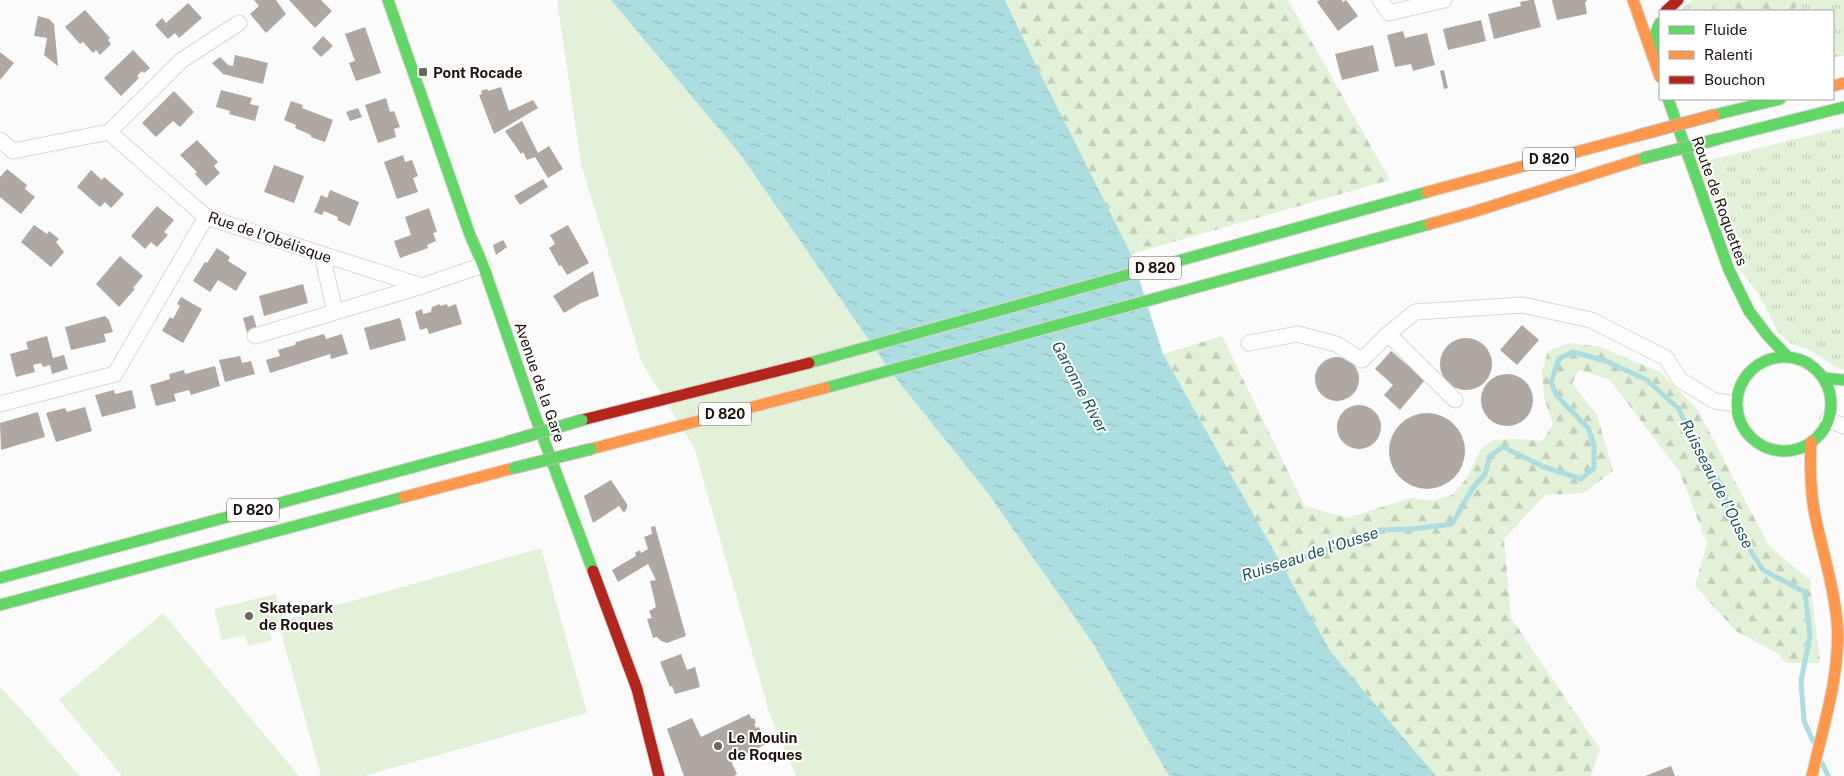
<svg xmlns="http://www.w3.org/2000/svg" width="1844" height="776" viewBox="0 0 1844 776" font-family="'Public Sans',sans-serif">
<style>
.grass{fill:url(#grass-tufts)}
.forest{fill:url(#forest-firs)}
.park{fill:#e3f1d9}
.water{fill:url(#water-ripples)}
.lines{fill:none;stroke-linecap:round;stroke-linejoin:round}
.stream{stroke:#acdde0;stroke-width:5}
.building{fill:#afa7a2}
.street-casing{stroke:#ddd7d4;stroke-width:17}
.fast-casing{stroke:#ddd7d4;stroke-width:13}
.slow-casing{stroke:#ddd7d4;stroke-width:13}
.jam-casing{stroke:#ddd7d4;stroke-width:13}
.street{stroke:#fefefe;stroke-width:15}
.fast{stroke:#63d668;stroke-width:11}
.slow{stroke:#ff974d;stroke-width:11}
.jam{stroke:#b3261e;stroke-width:11}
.fast-bridge-casing{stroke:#beb9af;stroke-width:13;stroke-linecap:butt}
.slow-bridge-casing{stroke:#beb9af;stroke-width:13;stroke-linecap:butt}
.fast-bridge{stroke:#63d668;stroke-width:11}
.slow-bridge{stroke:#ff974d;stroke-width:11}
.poi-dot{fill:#6c6561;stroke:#fff;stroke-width:2}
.labels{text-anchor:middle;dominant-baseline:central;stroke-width:4;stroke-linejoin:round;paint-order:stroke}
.shield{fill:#fff;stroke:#625a56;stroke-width:1}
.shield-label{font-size:14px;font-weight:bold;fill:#1f140e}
.poi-label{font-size:15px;font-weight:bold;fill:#1f140e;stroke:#fff;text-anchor:start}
.street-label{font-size:15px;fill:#1f140e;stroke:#fff}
.water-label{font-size:16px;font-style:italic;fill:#1f5a5e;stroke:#fff}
</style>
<defs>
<pattern id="grass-tufts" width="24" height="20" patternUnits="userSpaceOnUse" patternTransform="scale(1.25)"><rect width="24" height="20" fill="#e3f1d9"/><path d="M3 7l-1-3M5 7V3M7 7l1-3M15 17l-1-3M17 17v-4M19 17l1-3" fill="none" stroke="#c2ceb9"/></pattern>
<pattern id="forest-firs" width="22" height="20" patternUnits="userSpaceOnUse" patternTransform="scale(1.25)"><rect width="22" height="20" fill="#e3f1d9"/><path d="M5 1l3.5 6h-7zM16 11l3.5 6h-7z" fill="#c2ceb9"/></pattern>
<pattern id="water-ripples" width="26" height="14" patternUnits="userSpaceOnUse" patternTransform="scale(1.25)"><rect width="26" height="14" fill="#acdde0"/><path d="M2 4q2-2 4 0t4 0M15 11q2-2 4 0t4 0" fill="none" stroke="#94bdbf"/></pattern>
</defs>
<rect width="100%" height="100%" fill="#fbfbfb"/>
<path class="grass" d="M1692 0H1844V55L1833 58V11H1679Z
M1844 127V370L1832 365 1811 351 1790 343 1778 332 1758 293 1737 266 1698 163Z"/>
<path class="forest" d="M1005 0H1288L1390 180 1131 254 1031 55Z
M1729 0H1802L1792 11H1706Z
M1222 336 1305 506 1347 518 1411 498 1433 501 1452 495 1466 479 1481 449 1493 440 1519 439 1542 441 1553 425 1544 397 1542 371 1548 351 1570 343 1600 347 1660 372 1698 410 1769 546 1810 580 1820 663H1785L1779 654 1736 631 1695 586 1707 543 1679 471 1609 379 1579 370 1572 383 1597 415 1613 471 1583 493 1545 495 1504 539 1511 618 1600 749 1591 776H1436L1331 652 1163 354Z"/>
<path class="park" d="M557 0H611L740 154 891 372 987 492 1092 642 1169 776H796L769 712 694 447 642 363 581 164Z
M541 548 587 713 364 776H321L279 625 268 628 272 640 248 646 245 635 222 640 214 609 276 594 284 620Z
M163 613 299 776H122L59 700Z
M0 686 80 776H0Z"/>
<path class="water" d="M611 0H1005L1031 55 1131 254 1163 354 1331 652 1436 776H1169L1092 642 987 492 891 372 740 154Z"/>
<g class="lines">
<path class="stream" d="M1276 566 1332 548 1342 541 1381 530 1412 529 1452 524 1472 489 1485 474 1490 456 1503 447 1544 467 1581 479 1594 468V444L1588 428 1557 396 1551 382 1559 359 1573 352 1606 361 1647 380 1678 408 1699 450 1722 486 1728 509 1740 534 1763 570 1805 592 1810 636 1801 681 1804 721 1813 741
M1822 763 1828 776"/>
</g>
<path class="building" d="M254 0H276L286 14 266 33 250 14 259 6Z
M289 0H321L332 11 315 28Z
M1320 0H1342L1343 2 1346 0 1358 16 1338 31 1317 2Z
M1530 0H1534L1541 27 1494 39 1488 14 1521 6 1520 2Z
M1552 0H1587L1585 3 1587 14 1557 20Z
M188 3 202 18 179 38 175 33 168 39 155 25 162 18 166 23Z
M85 10 110 38 108 40 111 44 100 55 96 50 93 53 83 42 80 44 65 27Z
M38 16 49 19 54 24 58 66 44 55 47 38 34 36Z
M1481 20 1486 41 1448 50 1443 29Z
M365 27 381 73 356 81 349 63 355 61 345 34Z
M1403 31 1405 38 1427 33 1435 65 1413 71 1411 64 1395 67 1387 35Z
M323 36 333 46 321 57 312 48Z
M1373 45 1379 71 1342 80 1335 54Z
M133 50 150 68 144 73 142 71 137 76 139 78 121 96 104 78Z
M0 52 14 63 0 80Z
M235 55 268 63 263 84 223 74 212 63 220 57 228 65 233 66Z
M1444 70 1448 88 1444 89 1440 71Z
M501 87 509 111 533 100 538 108 494 134 479 95 482 94 481 91 487 89 488 91Z
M221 90 252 98 250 104 259 106 255 121 229 114 230 111 216 107Z
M174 91 194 112 180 127 173 121 156 137 142 123Z
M386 98 390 112 394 111 400 127 394 129 396 137 378 143 365 105Z
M291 101 303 105 302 108 333 120 325 142 311 137V135L295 128 296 125 284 120Z
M358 108 362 117 350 121 346 112Z
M522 121 538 153 549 146 563 169 548 178 535 157 527 160 523 152 521 154 505 131Z
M197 140 218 162 214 166 220 173 206 186 195 174 197 172 180 155Z
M403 155 405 162 412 160 418 176 413 178 418 192 397 199 384 162Z
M274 165 304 176 294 203 264 192Z
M7 169 27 185 25 189 35 197 21 214 0 197V177Z
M91 170 102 180 104 177 124 194 111 208 105 202 100 207 77 187Z
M543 179 548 187 520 205 514 196Z
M330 190 359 202 350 226 337 220 338 217 324 211 322 215 314 212 321 195 327 198Z
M157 206 174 220 164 232 168 235 157 247 151 242 145 249 131 236Z
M429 208 437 232 433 233 436 241 427 245 428 248 400 258 394 241 411 235 405 217Z
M34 225 47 234 49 231 59 239 56 242 64 252 51 267 21 242Z
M568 225 589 263 567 275 561 265 559 266 549 248 555 244 550 235Z
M503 240 507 247 496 255 493 245Z
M217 248 230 257 228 261 247 273 236 291 218 280 210 292 193 281 205 262 207 263Z
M120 256 143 276 133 288 135 289 119 307 96 284Z
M593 271 599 296 581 303 564 313 553 296Z
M303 284 308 303 264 316 259 296Z
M181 297 202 309 183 343 162 331 170 317 173 319 180 306 177 304Z
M440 304V306L447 304 448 307 456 304 462 324 429 334 427 328 420 330 415 312 422 309 423 314 431 312 432 307Z
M253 315 257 329 247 332 243 318Z
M105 316 109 320 113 332 104 334 106 342 71 350 65 327Z
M400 318 406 340 370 350 364 328Z
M1522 325 1539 340 1517 365 1500 350Z
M324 334 326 339 342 334 348 354 331 359 330 354 270 373 266 360 280 356 278 350 295 345 296 342Z
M47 336 53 358 64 355 68 369 52 374 50 365 43 367 41 363 33 365 35 372 16 377 10 354 28 349 26 342Z
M1440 364a26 26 0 1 1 52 0a26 26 0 1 1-52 0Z
M1391 351 1425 380 1400 410 1384 395 1393 385 1375 369Z
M240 356 242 363 251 361 255 374 225 382 219 360Z
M1315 379a22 22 0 1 1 44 0a22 22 0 1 1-44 0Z
M215 366 220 386 191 395 189 390 174 394 176 401 156 406 150 385 170 379 169 374 184 370 185 374Z
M1481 400a26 26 0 1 1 52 0a26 26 0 1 1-52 0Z
M114 390 115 394 132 390 136 408 102 417 95 395Z
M1337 427a22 22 0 1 1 44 0a22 22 0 1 1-44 0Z
M85 407 92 431 56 442 46 413 65 408 67 412Z
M38 412 45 437 1 450 0 423Z
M1389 451a38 38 0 1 1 76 0a38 38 0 1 1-76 0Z
M611 480 627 504V508L624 513 619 506 593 523 584 496Z
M655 526 686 636 667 643 661 641 657 637 653 638 647 619 652 618 649 611 656 607 650 581 656 580 648 564 618 582 612 570 636 556 635 553 640 550 641 553 648 549 644 537 652 534 651 527Z
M681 654 687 670 695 667 700 687 675 694 672 686 670 687 660 662Z
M749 714 752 719 754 718 756 723 754 724 756 728 759 727 766 744 731 761 737 774 734 776H684L667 729 692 718 701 737Z
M1671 766 1675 776H1645Z"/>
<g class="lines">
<defs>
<path id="street" d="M1380 0 1389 13 1444 0
M109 132 182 60 239 23
M0 140 13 151 109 132 206 217 422 286
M322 255 335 312
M1388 334 1455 400
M255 336 422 286 483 265
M1249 343 1298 334 1336 344 1362 360 1388 334 1415 312 1523 305 1591 320 1666 358 1680 380 1715 401 1736 404
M0 404 115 374 206 217
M1828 420 1844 426"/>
<path id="fast" d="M388 0 470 235 483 265 535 416 593 571
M1653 57 1656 32 1660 23
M1668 99 1729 270 1749 311 1768 336 1787 356
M1714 115 1780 99
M1718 139 1844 107
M1737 404a47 47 0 1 1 94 0a47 47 0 1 1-94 0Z
M809 363 1427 192
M1824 378 1844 380
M825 388 1430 224
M0 578 507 442
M0 605 404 497"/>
<path id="slow" d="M1633 0 1660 77
M1833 86 1844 83
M1427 192 1636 136
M1430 224 1473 212 1644 158
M1811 442C1810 465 1810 487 1814 510 1821 548 1834 584 1837 622 1841 674 1823 726 1812 776
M591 449 825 388
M404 497 514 468"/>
<path id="jam" d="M1666 11 1678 0
M582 420 809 363
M593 571 637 689 659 776"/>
</defs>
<use href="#street" class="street-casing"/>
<use href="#fast" class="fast-casing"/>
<use href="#slow" class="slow-casing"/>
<use href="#jam" class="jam-casing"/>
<use href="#street" class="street"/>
<use href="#fast" class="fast"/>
<use href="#slow" class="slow"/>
<use href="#jam" class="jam"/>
<defs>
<path id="fast-bridge" d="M1644 158 1718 139
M507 442 582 420
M514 468 591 449"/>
<path id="slow-bridge" d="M1636 136 1714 115"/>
</defs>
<use href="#fast-bridge" class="fast-bridge-casing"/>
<use href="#slow-bridge" class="slow-bridge-casing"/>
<use href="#fast-bridge" class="fast-bridge"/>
<use href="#slow-bridge" class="slow-bridge"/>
</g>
<g class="poi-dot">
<rect x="418" y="67" width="10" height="10" rx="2.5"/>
<circle cx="249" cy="616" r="5"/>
<circle cx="718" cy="746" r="5"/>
</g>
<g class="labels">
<g class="shield">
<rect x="1523" y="147.5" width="52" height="23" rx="4"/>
<rect x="1129" y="256.5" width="52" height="23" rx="4"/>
<rect x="699" y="402.5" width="52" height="23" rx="4"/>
<rect x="227" y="498.5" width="52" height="23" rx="4"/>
</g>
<g class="shield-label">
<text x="1549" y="159">D 820</text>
<text x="1155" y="268">D 820</text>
<text x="725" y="414">D 820</text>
<text x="253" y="510">D 820</text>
</g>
<g class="poi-label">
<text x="433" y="72">Pont Rocade</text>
<text x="259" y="607">Skatepark<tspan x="259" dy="17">de Roques</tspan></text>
<text x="728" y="737">Le Moulin<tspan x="728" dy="17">de Roques</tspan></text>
</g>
<g class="street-label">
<text transform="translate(1720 201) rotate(70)">Route de Roquettes</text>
<text transform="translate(270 237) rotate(19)">Rue de l'Obélisque</text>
<text transform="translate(540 382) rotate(71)">Avenue de la Gare</text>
</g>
<g class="water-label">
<text transform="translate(1080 387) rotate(62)">Garonne River</text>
<text transform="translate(1717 484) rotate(63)">Ruisseau de l'Ousse</text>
<text transform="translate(1310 554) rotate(-18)">Ruisseau de l'Ousse</text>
</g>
</g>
<rect x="1659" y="10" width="175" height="90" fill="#ffffff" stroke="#a5a19f"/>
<rect x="1669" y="26" width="25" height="8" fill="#63d668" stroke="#a5a19f"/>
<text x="1704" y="35" font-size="15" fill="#1f140e">Fluide</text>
<rect x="1669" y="51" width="25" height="8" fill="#ff974d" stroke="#a5a19f"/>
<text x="1704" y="60" font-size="15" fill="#1f140e">Ralenti</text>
<rect x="1669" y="76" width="25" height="8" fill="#b3261e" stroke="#a5a19f"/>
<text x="1704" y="85" font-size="15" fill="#1f140e">Bouchon</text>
</svg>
